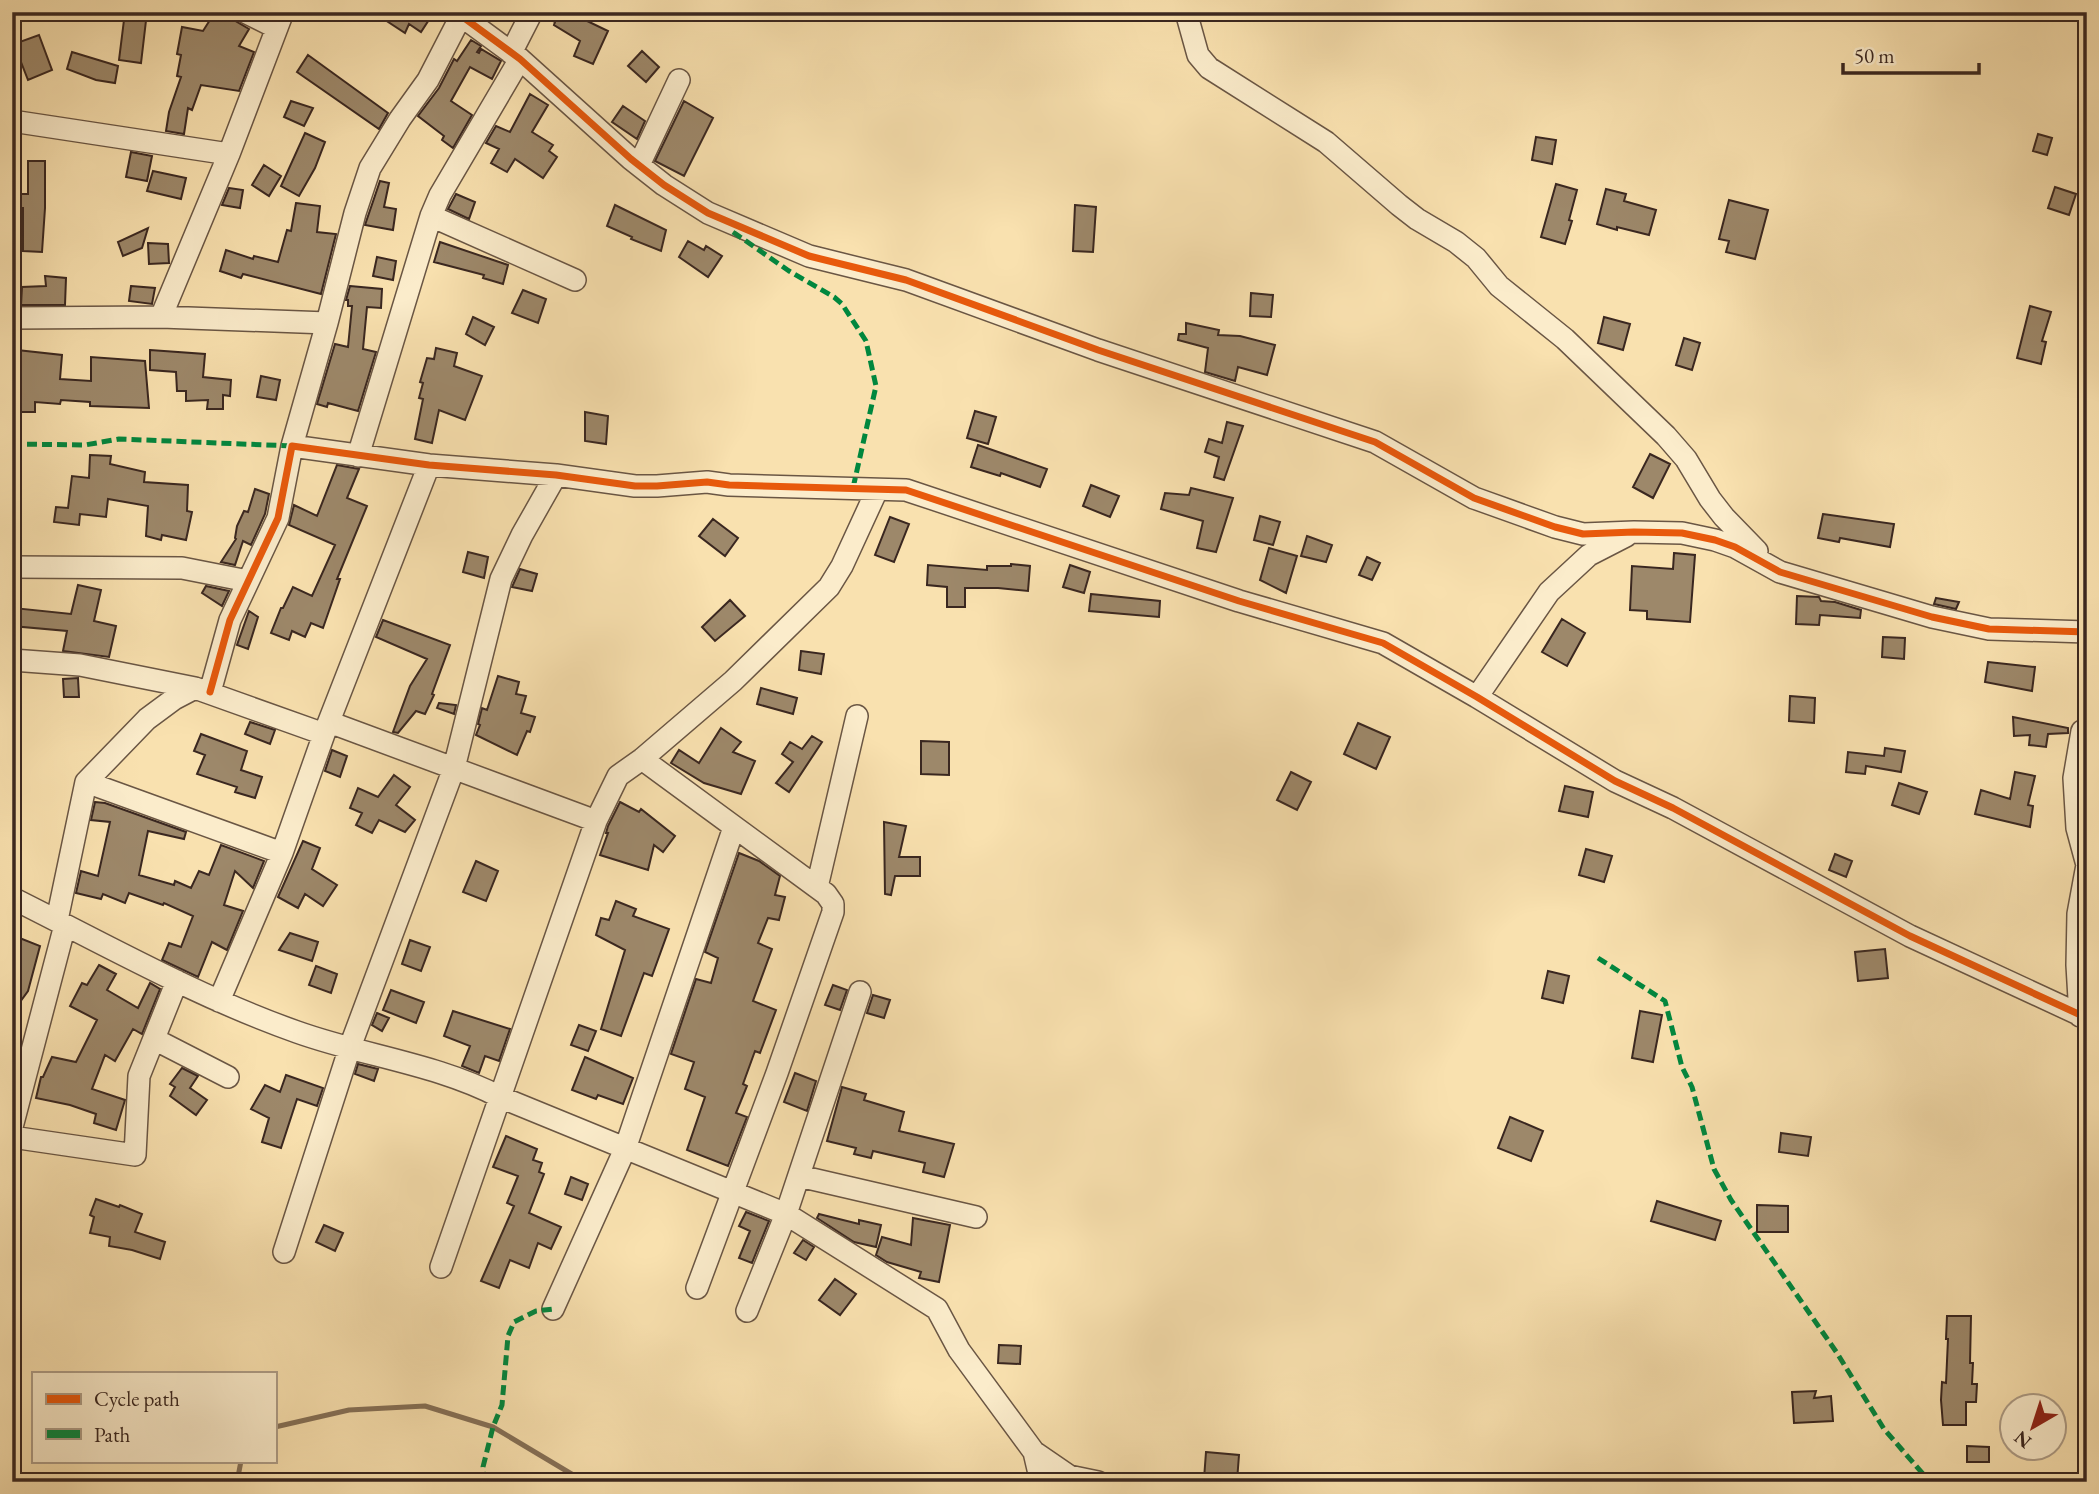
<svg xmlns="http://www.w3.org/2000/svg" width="2099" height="1494" viewBox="0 0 2099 1494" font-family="'EB Garamond',serif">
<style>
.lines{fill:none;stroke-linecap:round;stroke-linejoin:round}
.stream{stroke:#867158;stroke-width:5}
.building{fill:#9d886a;stroke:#3a2720;stroke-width:2}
.minor-casing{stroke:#6a5644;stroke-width:24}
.minor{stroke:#fbeccb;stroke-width:21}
.quiet{stroke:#00873e;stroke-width:5;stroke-dasharray:10 5;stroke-linecap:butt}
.cycleway-casing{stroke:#fbeccb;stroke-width:11}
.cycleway{stroke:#e8590c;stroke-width:7}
</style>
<rect width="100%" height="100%" fill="#f9e1af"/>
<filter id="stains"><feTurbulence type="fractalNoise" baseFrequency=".00286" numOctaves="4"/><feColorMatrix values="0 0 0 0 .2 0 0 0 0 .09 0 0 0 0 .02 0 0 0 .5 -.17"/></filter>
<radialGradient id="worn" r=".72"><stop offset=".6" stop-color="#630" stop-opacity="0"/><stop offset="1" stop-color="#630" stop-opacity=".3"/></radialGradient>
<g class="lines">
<path class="stream" d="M275 1427 349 1410 425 1406 493 1427 585 1482
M237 1482 241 1461"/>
</g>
<path class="building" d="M125 12H147L141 63 119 60Z
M215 12H232L234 20 249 29 239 46 254 52 239 91 201 85 192 110 188 108 184 134 166 131 169 112 181 77 177 76 181 55 177 54 182 27 203 31Z
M373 12H434L421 32 409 24 405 33Z
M545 12H587L583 19 608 31 593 64 574 56 580 41 554 25 555 22 544 16Z
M39 35 52 70 28 80 14 44Z
M471 40 481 46 477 52 479 53 481 49 501 61 492 79 470 67 451 101 472 115 453 148 442 140 444 136 418 116 439 88 454 59 457 61Z
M642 51 659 67 646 82 628 66Z
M72 52 118 66 115 83 96 80 67 69Z
M308 55 388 113 379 129 297 72Z
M530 94 548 105 532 132 553 145 549 151 557 157 543 178 515 159 507 172 491 163 499 149 486 143 496 126 510 132Z
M291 101 313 108 304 126 284 117Z
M684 101 713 118 684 176 655 161Z
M623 106 645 121 637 139 612 122Z
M305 133 325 142 315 168 299 196 281 186Z
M2038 134 2052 138 2047 155 2033 151Z
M1536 137 1556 140 1552 164 1532 160Z
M131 152 152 156 147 181 126 177Z
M28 161H45V208L42 252 23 251V208H17L16 194H28Z
M264 165 281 176 269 196 252 185Z
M153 171 186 178 181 199 147 191Z
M380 181 389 183 384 207 396 209 393 230 365 225Z
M1556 184 1577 190 1569 220 1572 221 1565 244 1541 237Z
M2055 187 2076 194 2069 215 2048 208Z
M229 188 243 190 240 208 222 205Z
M1606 189 1626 194 1624 201 1656 210 1649 235 1617 227V230L1597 224Z
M456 194 475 202 469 219 448 209Z
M1729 200 1768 210 1755 259 1726 252 1729 241 1719 239Z
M296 203 320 206 317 232 336 234 321 294 243 274 241 278 220 271 226 250 253 259 254 256 278 262 287 230 291 231Z
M615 205 666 230 661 251 631 239 632 237 607 226Z
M1075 205 1096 207 1093 252 1073 251Z
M148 228 142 248 123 256 118 242Z
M688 241 704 250 706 246 722 256 708 277 679 257Z
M440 242 508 265 503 284 483 278 484 275 434 262Z
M148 243 168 244 169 263 149 264Z
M377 257 396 261 393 280 373 276Z
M45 276 66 278 65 305H21L22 287 46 286Z
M131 286 155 288 152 304 129 301Z
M350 286 382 289 381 308 367 307 363 349 376 352 358 411 328 403 327 407 317 404 335 344 348 347 352 306H348V300H346Z
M523 290 546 299 538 323 512 313Z
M1251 293 1273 295 1271 317 1250 316Z
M2030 306 2051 312 2042 341 2046 342 2041 364 2017 358Z
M473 317 494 327 485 345 466 334Z
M1604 317 1630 324 1623 350 1598 343Z
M1186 323 1219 330 1218 335 1240 336 1275 345 1267 375 1238 367 1235 381 1205 372 1208 348 1178 340 1179 334H1186Z
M1684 338 1700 343 1692 370 1676 365Z
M436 348 457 353 454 366 482 376 465 420 439 410 432 443 415 439 423 399 419 398 423 383 420 382 427 358 434 359Z
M17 350 62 355 60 379 91 381V357L145 361 149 408 90 406V402L61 400 60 404 35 402V412H19V402H12V378H14Z
M150 350 205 354 203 377 231 380 230 396 223 395V409H207L208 400 186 401V391H177L176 372 150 370Z
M261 376 280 380 276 400 257 397Z
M975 411 996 417 988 444 967 438Z
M585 412 608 416 606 444 585 441Z
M1227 422 1243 426 1224 480 1214 477 1219 457 1205 452 1209 439 1222 443Z
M978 445 1047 469 1040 487 1001 473 1000 476 971 467Z
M1650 454 1670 464 1653 498 1633 487Z
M90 455 111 456 110 464 145 472 144 482 188 485 187 511 192 512 186 540 162 535 161 540 146 536 148 506 108 499 106 517 80 514 79 525 54 522 56 507 68 508 72 476 89 478Z
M337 465 359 469 347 498 367 506 337 579H340L323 628 311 623 305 637 292 631 289 640 271 633 281 608H283L293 587 312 596 335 545 289 525 294 505 317 516Z
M1091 485 1119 496 1110 517 1083 506Z
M1191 488 1233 498 1216 552 1197 548 1203 521 1161 509 1165 493 1189 495Z
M255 489 269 494 265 514 251 545 243 541 235 565 221 562 236 539 235 538 237 526 244 511 248 512Z
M1823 514 1894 524 1890 547 1840 538 1839 542 1818 538Z
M1260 516 1280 522 1273 545 1254 540Z
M890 517 909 524 894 562 875 555Z
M713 519 738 538 725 556 699 536Z
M1307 536 1332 545 1326 562 1301 556Z
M1269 548 1297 556 1286 593 1260 580Z
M468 552 488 557 484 578 463 572Z
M1674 553 1695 555 1690 622 1647 619V611L1630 610 1632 566 1673 569Z
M1367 557 1380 563 1372 580 1359 575Z
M1011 564 1030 566 1028 591 998 588H965V607H947V587L927 585 928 565 987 570V566H1011Z
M1070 565 1090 572 1084 593 1063 587Z
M520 569 537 574 532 591 512 587Z
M78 585 101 590 94 621 116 626 109 657 63 651 67 631 12 626 14 608 71 614Z
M206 586 229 591 222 606 202 593Z
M1091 594 1160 601 1159 617 1089 611Z
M1797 596 1819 597 1821 601 1835 602 1861 610 1860 618 1820 615 1819 625 1796 624Z
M1936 598 1959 602 1956 609 1934 604Z
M730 600 745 616 715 641 702 627Z
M249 611 258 617 248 649 237 645Z
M1562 619 1585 633 1567 666 1542 652Z
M383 620 450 645 432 694 434 695 425 714 416 711 398 733 393 732 410 686 427 659 376 637Z
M1883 637 1905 638 1904 659 1882 657Z
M801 651 824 654 821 674 799 670Z
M1988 662 2035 667 2032 691 1985 682Z
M498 676 519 682 516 694 526 696 521 713 535 717 530 732 527 731 517 755 476 735 480 725 478 724 482 708 487 710Z
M78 678 79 697H64L63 679Z
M761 688 797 698 793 714 757 704Z
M1790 696 1815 698 1814 723 1789 721Z
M439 703 456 705 454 714 437 708Z
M2013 717 2068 728V733L2048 734 2046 747 2029 745 2030 735 2014 736Z
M250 722 275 730 270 744 245 734Z
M1358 723 1390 737 1376 769 1344 754Z
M721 728 741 742 733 752 755 761 741 794 704 783 671 763 679 750 699 763Z
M201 734 247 751 241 770 262 777 255 798 235 792 237 787 197 774 205 755 194 751Z
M812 736 822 742 789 792 776 783 793 762 782 754 790 742 802 749Z
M921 741 949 742V775L921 774Z
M1885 748 1905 751 1901 772 1866 766 1865 774 1846 772 1848 752 1884 756Z
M332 750 347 756 340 777 325 771Z
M1291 772 1311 782 1297 810 1277 800Z
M2015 772 2035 776 2028 805 2033 806 2030 827 1975 814 1981 790 2010 799Z
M394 775 410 787 396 805 415 820 405 832 379 820 372 833 356 825 362 813 350 808 358 788 378 797Z
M1899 783 1927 792 1919 814 1892 805Z
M1565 786 1593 792 1588 817 1559 811Z
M95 802 105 803 186 832 184 839 148 831 139 875 174 885 175 881 191 888 199 871 209 875 221 845 264 861 253 888 235 871 224 905 243 911 227 950 212 942 198 977 162 960 169 943 181 947 193 916 164 903 163 905 129 893 125 903 103 894 101 899 76 893 81 871 98 876 110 822 91 820Z
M620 802 639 812 641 809 675 836 663 852 654 845 648 870 600 855 608 833H606L608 826Z
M884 822 906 826 899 857H920V876H895L891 895 885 894Z
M303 841 320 848 312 869 337 885 323 906 305 894 298 908 278 897Z
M1586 849 1612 856 1604 882 1579 875Z
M739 853 759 861 780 876 775 895 785 897 779 920 768 918 758 943 772 949 753 1001 776 1010 760 1053 755 1051 743 1084 747 1086 736 1113 747 1117 728 1166 687 1150 705 1097 685 1089 694 1062 671 1054 696 979 711 983 718 958 705 952Z
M1835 854 1852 861 1846 877 1829 870Z
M476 861 498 871 486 901 463 892Z
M616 901 636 909 633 916 669 929 652 976 644 973 621 1036 601 1029 625 950 596 935 601 918 609 920Z
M290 933 318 942 312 961 279 950Z
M12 935 40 946 28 991 12 1013Z
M410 940 430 947 421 971 402 964Z
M1885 949 1888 978 1858 981 1855 952Z
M99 965 116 974 107 990 138 1008 150 983 160 989 142 1034 133 1029 115 1061 105 1055 92 1089 125 1100 116 1130 94 1123 96 1114 70 1105 36 1098 41 1077H43L52 1057 76 1062 97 1020 70 1006 82 983 87 985Z
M316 966 337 974 331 993 309 985Z
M1548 971 1569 976 1563 1003 1542 998Z
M833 985 847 990 840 1010 825 1005Z
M391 990 424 1002 416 1023 383 1010Z
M873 995 890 1000 884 1018 867 1013Z
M453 1011 510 1029 499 1061 485 1056 479 1073 462 1066 470 1046 444 1036Z
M1640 1011 1662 1015 1653 1062 1632 1058Z
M377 1013 389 1018 382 1031 372 1025Z
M579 1025 596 1031 588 1051 571 1045Z
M585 1057 633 1078 623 1104 598 1095 596 1099 572 1090Z
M358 1064 378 1069 374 1081 355 1074Z
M182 1068 198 1076 190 1088 207 1100 196 1115 170 1096 175 1087 170 1084Z
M795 1073 816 1081 807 1111 784 1102Z
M286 1075 323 1088 317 1106 297 1099 281 1148 262 1142 269 1118 251 1109 265 1085 280 1092Z
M842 1087 866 1094 864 1100 904 1112 899 1131 954 1144 944 1177 923 1172 925 1163 873 1151 871 1158 854 1154 856 1148 827 1141Z
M1510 1117 1543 1131 1531 1161 1498 1148Z
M1781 1133 1811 1137 1808 1156 1779 1152Z
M506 1136 537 1149 533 1160 542 1163 539 1172 544 1174 529 1213 561 1227 551 1249 538 1243 529 1268 510 1260 499 1288 481 1281 514 1206 507 1203 518 1176 493 1167Z
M571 1177 588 1184 582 1200 565 1194Z
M96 1199 119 1207 120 1205 142 1214 135 1232 165 1242 160 1259 132 1250 109 1246 110 1237 90 1233 94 1217 90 1215Z
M1657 1201 1721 1221 1715 1240 1651 1221Z
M1757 1205 1788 1206V1232H1757Z
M746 1212 769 1221 752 1263 739 1258 750 1231 739 1226Z
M819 1214 859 1224V1220L881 1225 876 1247 854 1242 817 1218Z
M913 1218 950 1225 939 1282 919 1278 921 1272 887 1262 876 1255 882 1237 911 1245Z
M324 1225 343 1233 335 1251 316 1242Z
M803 1240 814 1247 806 1260 794 1253Z
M835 1279 856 1294 840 1315 819 1300Z
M1947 1316H1971L1970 1363H1973L1972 1384H1977L1976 1402H1966V1425H1943L1941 1400 1942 1382 1946 1383 1948 1339H1946Z
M999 1345 1021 1346 1020 1364 998 1363Z
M1816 1391 1814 1398 1831 1396 1833 1421 1794 1423 1792 1392Z
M1967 1446 1989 1447V1462H1967Z
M1206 1452 1239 1455 1237 1481 1204 1479Z"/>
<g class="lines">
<defs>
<path id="minor" d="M245 12 277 28
M456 12 520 59 631 159 664 185 708 213 809 256 906 280 1098 350 1375 442 1474 498 1555 527 1583 534 1634 532 1682 533 1715 540 1735 547 1780 572 1932 617 1989 629 2087 632
M1186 12 1198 55 1209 68 1326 142 1399 205 1417 219 1456 242 1476 258 1499 286 1565 339 1666 436 1686 459 1710 499 1724 517 1757 551
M511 53 532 12
M12 121 229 154
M639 165 679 80
M431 216 575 280
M161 317 229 154 283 12
M12 318 161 317 327 323 292 446
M327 323 355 213 370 168 400 119 428 80 461 16
M358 456 431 216 440 195 520 59
M12 567 182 568 248 581
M12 660 80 665 195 688 324 734
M210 692 230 620 278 518 292 446 429 465 556 475 635 486H657L707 482 729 485 906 490 1239 601 1383 643 1477 697 1615 781 1673 808 1910 936 2087 1018
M1477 697 1549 592 1589 555 1626 536
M329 722 596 821
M642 759 826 894 833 904V912L777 1073 697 1288
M86 782 282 853
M817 887 857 716
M12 898C106 945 198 997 297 1032 364 1056 437 1064 500 1097L786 1214 937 1309 959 1350 1034 1452 1069 1476 1098 1482
M57 920 86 782 147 719 174 699 195 688
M219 1001 282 853 324 734 429 465
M2080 1016 2077 965 2078 914 2087 865 2077 828 2074 778 2082 731
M154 1039 228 1077
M12 1127 65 925
M12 1137 135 1155 139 1076 177 981
M799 1176 976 1217
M284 1252 350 1047 454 768 501 579 522 535 556 475
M441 1267 596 821 618 776 642 759 733 681 829 587 842 566 877 490
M553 1309 625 1149 734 827
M747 1311 786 1214 860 992
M1034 1452 1041 1482"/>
</defs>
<use href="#minor" class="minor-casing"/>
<use href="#minor" class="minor"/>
<path class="quiet" d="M733 232 789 271 834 297 842 304 866 341 876 386 853 488
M12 444 85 445 119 439 292 446
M1598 958 1665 1001 1682 1067 1692 1087 1714 1169 1731 1200 1837 1353 1884 1429 1930 1482
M484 1482 483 1467 493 1427 502 1405 508 1336 514 1322 536 1311 553 1309"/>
<defs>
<path id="cycleway" d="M456 12 520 59 631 159 664 185 708 213 809 256 906 280 1098 350 1375 442 1474 498 1555 527 1583 534 1634 532 1682 533 1715 540 1735 547 1780 572 1932 617 1989 629 2087 632
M210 692 230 620 278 518 292 446 429 465 556 475 635 486H657L707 482 729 485 906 490 1239 601 1383 643 1477 697 1615 781 1673 808 1910 936 2087 1018"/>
</defs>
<use href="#cycleway" class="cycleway-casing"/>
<use href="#cycleway" class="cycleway"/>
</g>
<rect width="2099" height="1494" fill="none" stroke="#f9e1af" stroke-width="42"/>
<rect x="14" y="14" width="2071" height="1466" fill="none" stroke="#3a2720" stroke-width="3.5"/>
<rect x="21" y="21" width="2057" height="1452" fill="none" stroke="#3a2720" stroke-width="2"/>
<rect x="32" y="1372" width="245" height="91" fill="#fbeccb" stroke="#ae9d87" stroke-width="2"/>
<rect x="46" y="1394" width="35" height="10" fill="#e8590c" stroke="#ae9d87" stroke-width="2"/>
<text x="94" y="1406" font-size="21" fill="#3a2720">Cycle path</text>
<rect x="46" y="1429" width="35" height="10" fill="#00873e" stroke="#ae9d87" stroke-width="2"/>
<text x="94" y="1442" font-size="21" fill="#3a2720">Path</text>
<g transform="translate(2033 1427) rotate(219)"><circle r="33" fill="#fbeccb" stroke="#ae9d87" stroke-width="2"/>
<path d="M0-5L12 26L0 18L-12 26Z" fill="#8f2418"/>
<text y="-10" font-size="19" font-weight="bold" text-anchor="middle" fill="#3a2720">N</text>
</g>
<path d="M1843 63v10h136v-10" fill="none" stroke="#3a2720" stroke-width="3.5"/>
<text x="1854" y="63" font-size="21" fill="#3a2720" stroke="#fbeccb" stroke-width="5" paint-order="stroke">50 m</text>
<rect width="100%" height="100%" filter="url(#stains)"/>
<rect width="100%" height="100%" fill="url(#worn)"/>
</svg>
